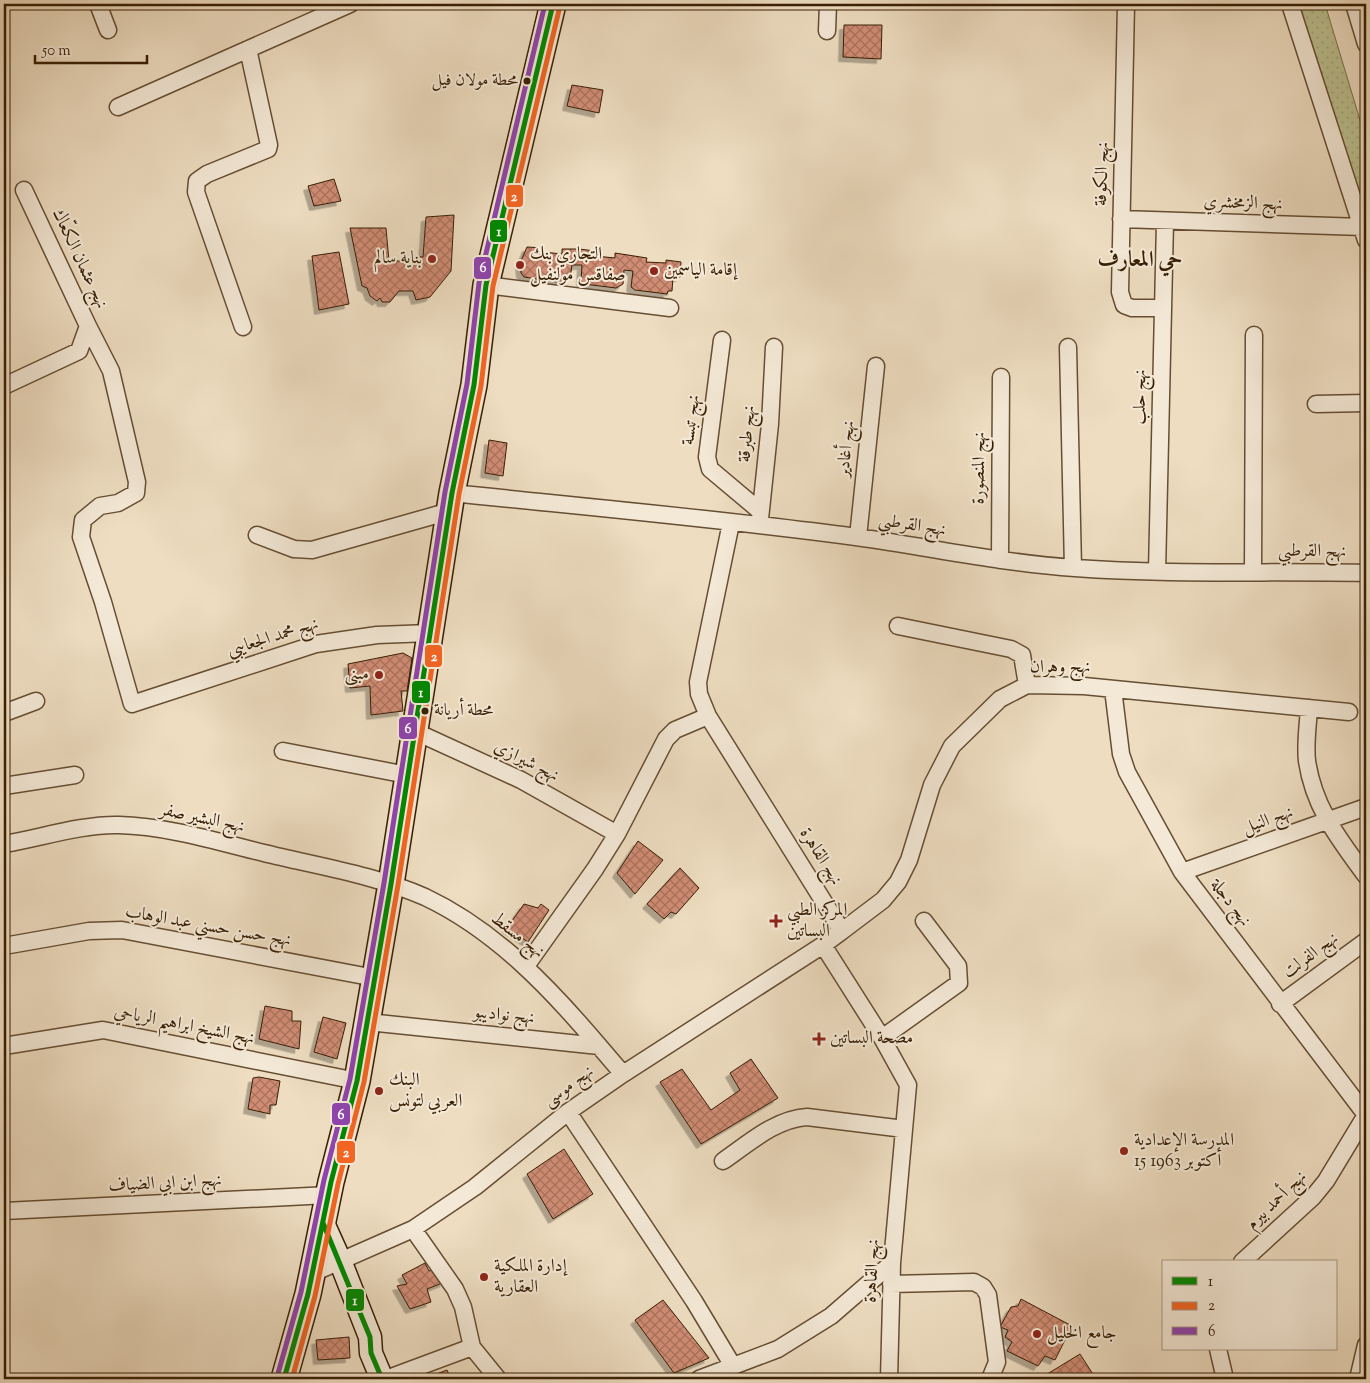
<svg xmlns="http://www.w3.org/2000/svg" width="1370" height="1383" viewBox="0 0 1370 1383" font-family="'Sorts Mill Goudy',Amiri,serif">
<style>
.garden{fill:url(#garden-dots);stroke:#7a704a}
.building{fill:url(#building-cross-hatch);stroke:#381f04;filter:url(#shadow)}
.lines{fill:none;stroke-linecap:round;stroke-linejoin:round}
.minor-casing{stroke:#664e33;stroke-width:19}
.secondary-casing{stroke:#381f04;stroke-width:25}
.primary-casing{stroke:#381f04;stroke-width:28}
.minor{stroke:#f4e9d7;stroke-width:16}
.secondary{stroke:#f4e9d7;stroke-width:22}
.primary{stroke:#eeddc1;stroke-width:25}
.bus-1-casing{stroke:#f4e9d7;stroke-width:9}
.bus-2-casing{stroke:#f4e9d7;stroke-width:9}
.bus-3-casing{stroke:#f4e9d7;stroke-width:9}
.bus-1{stroke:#080;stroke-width:5}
.bus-2{stroke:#f26522;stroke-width:5}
.bus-3{stroke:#8e44ad;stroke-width:5}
.bus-dot{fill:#381f04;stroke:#f4e9d7;stroke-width:2}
.poi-dot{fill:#8f2418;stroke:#f4e9d7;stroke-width:2}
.labels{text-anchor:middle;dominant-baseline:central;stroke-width:4;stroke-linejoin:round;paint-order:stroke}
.bus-label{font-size:17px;fill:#381f04;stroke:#f4e9d7;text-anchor:end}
.street-label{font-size:18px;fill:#381f04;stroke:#f4e9d7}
.poi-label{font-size:18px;fill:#381f04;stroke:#f4e9d7;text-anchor:start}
.district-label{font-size:22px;font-weight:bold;fill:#381f04;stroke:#f4e9d7}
.line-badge{stroke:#f4e9d7;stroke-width:2}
.badge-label{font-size:14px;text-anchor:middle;font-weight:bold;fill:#fff}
</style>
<defs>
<pattern id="garden-dots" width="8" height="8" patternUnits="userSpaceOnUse" patternTransform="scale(1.25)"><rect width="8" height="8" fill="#bcc090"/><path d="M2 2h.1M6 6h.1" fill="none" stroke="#a2a57b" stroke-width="1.8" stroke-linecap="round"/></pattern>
<pattern id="building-cross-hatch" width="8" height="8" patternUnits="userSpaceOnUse" patternTransform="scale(1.25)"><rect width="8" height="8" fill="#d08c74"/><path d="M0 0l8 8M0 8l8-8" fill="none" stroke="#aa725d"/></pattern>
<filter id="shadow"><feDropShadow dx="-4.5" dy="4.5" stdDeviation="0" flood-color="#0004"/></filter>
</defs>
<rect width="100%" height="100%" fill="#eeddc1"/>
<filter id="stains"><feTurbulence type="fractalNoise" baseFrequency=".004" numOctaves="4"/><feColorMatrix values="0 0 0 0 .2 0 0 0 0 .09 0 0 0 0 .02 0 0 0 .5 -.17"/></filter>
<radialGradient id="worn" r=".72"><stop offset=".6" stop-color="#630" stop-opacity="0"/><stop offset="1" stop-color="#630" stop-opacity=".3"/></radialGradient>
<path class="garden" d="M1298 4H1325L1366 140V214Z"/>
<path class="building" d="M844 25H882L881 59 843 57Z
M572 85 603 90 599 113 567 106Z
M334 179 341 201 314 206 308 186Z
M454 215 451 271 430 297 416 300 413 291H399L390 302H382L380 298 377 301 370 296 367 288 362 286 350 228H386L389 261H411L413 256 423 257 426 217Z
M527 247 544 248 543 252 562 254V249H579L595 251V256L615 258V253L647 258 646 262 666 263V260L681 262 680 277H673L672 291H668L667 294 635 290 631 287 633 271 624 270 623 284 616 288 584 284 581 281 582 265H572L570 279H564V283L524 277 521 273 520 263Z
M339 252 349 304 319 310 312 256Z
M489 440 507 443 503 476 485 473Z
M403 653 412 658 407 691H401L403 711 371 715 370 686 350 688 348 664Z
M638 841 663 860 635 894 617 873Z
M680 868 699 888 676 914 671 912 664 919 647 904Z
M524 904 538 908 541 904 549 910 528 942 507 928Z
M265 1006 292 1011V1021H301L299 1049 259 1039Z
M323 1017 346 1023 337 1059 314 1052Z
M751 1059 778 1098 701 1144 660 1082 682 1069 711 1110 740 1090 730 1073Z
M259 1077 280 1081 276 1105H270V1114L248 1109 253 1078Z
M564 1149 593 1194 553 1219 527 1174Z
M425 1263 429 1271 434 1268 445 1282 427 1289 431 1302 410 1309 397 1286 407 1284 402 1275Z
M1021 1299 1072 1326 1055 1360 1045 1356 1038 1366 1007 1351 1012 1342 1005 1337 1008 1330 1000 1327 1011 1307 1018 1306Z
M663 1300 709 1358 674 1373 635 1320Z
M349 1337 350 1358 318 1360 316 1340Z
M1080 1354 1096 1379H1039Z
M447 1370 451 1379H423Z
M1113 1376H1128L1129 1379H1109Z"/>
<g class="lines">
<defs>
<path id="minor" d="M98 4 108 30
M1126 4 1120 292 1124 305 1132 308H1162
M1290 4 1366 240
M1354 4 1366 44
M827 31 828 4
M118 107 350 4
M1121 219 1363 227
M486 285 670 308
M88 326 111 371 137 482 136 493 118 503 100 506 83 520 81 537 103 602 132 704 316 644 377 635 430 633
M243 327 196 192 197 181 207 174 268 149 269 145 248 49
M722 340 707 457 710 469 760 511
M1068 347 1073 568
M4 386 79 351 88 326 24 190
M1316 404 1366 403
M452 493C587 507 722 519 856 537 929 547 1001 563 1075 568 1172 575 1269 571 1366 573
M760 519 770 424 774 347
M731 523 698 682 699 694 708 716 842 931 823 945 882 1038 908 1085 892 1263 889 1379
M257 535 294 549 312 550 450 511
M858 537 876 366
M1000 560 1001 377
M1253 571 1254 335
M1157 572 1165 222
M898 626 1011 649 1022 655 1027 685
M1113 689 1121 754 1127 772 1182 872 1366 1115
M1309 708C1308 725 1305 744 1307 761 1314 808 1339 839 1366 876
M4 713 36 701
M414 731 521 780 617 834
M283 751 407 775
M4 786 75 775
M4 844C40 838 83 824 119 825 167 826 219 842 264 853 317 866 375 875 425 897 495 930 550 988 599 1046
M1182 872 1366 807
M842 931 883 900 898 882 909 860 932 785 952 746 1000 699 1027 685 1084 686 1349 712
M4 946 89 931 122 930 375 978
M526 966 595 869 617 834 666 739 675 730 708 716
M1280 1004 1366 941
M368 1022 599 1046 623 1074
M882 1038 959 983 958 966 924 921
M4 1046 103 1030 357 1081
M568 1112 694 1301 733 1366
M723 1161C748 1144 775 1119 807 1117L904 1129
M4 1211 329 1195
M413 1229 455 1289 463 1307 472 1347 498 1379
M1242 1262 1313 1197 1326 1181 1366 1115
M313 1273 413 1229 475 1187 568 1112 623 1074 823 945
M891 1284 974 1282 983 1287 988 1295 997 1362 990 1379
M1218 1349 1225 1379
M386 1379 472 1347
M699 1379 778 1349 831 1316 892 1263
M1358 1379 1366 1345"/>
<path id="secondary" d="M323 1223 341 1263 370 1337 371 1353 382 1379"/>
<path id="primary" d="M284 1379 308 1294 331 1182 357 1081 391 884 452 493 474 385 486 285 553 4"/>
</defs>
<use href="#minor" class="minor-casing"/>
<use href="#secondary" class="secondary-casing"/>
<use href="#primary" class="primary-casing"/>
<use href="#minor" class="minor"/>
<use href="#secondary" class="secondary"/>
<use href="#primary" class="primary"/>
<defs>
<path id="bus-1" d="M323 1223 370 1337 371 1353 382 1379
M284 1379 308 1294 331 1182 357 1081 391 884 452 493 474 385 486 285 553 4"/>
<path id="bus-2" d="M292 1379 315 1296 338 1184 364 1082 398 885 459 494 481 386 493 286 560 6"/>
<path id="bus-3" d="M277 1377 301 1292 324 1180 350 1079 384 883 445 492 467 384 479 283 545 4"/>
</defs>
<use href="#bus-1" class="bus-1-casing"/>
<use href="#bus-2" class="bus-2-casing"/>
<use href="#bus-3" class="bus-3-casing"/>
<use href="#bus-1" class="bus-1"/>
<use href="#bus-2" class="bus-2"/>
<use href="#bus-3" class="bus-3"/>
</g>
<g class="bus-dot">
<circle cx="527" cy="81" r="4.5"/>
<circle cx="425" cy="711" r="4.5"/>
</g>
<g class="poi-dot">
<circle cx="432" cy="259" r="5"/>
<circle cx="520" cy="265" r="5"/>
<circle cx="654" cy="271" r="5"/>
<circle cx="379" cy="675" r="5"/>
<path d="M773.5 913.5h5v5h5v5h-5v5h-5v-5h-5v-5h5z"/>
<path d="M816.5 1031.5h5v5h5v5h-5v5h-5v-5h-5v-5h5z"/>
<circle cx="379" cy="1091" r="5"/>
<circle cx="1124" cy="1151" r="5"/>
<circle cx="484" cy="1277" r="5"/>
<circle cx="1037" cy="1334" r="5"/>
</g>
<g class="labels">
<g class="bus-label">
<text x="518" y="81">محطة مولان فيل</text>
<text x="434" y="711" text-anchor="start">محطة أريانة</text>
</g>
<g class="street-label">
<text transform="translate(1103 174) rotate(-88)">نهج الكوفة</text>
<text transform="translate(1243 204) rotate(2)">نهج الزمخشري</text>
<text transform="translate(79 259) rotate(65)">نهج عثمان الكعّاك</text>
<text transform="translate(1141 397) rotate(-89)">نهج حلب</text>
<text transform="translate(692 420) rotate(-83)">نهج تبسة</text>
<text transform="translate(748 434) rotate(-85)">نهج طبرقة</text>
<text transform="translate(847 449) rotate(-84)">نهج أغادير</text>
<text transform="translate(980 468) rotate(-89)">نهج المنصورة</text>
<text transform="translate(912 526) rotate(9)">نهج القرطبي</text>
<text transform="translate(1312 552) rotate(1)">نهج القرطبي</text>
<text transform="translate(273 638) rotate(-17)">نهج محمد الجعايبي</text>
<text x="1060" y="668">نهج وهران</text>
<text transform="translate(526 762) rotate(27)">نهج شيرازي</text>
<text transform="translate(202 819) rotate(12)">نهج البشير صفر</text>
<text transform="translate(1268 821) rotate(-19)">نهج النيل</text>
<text transform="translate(820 857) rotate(58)">نهج القاهرة</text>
<text transform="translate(1230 903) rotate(53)">نهج دجلة</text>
<text transform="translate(208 927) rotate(10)">نهج حسن حسني عبد الوهاب</text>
<text transform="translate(517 936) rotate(38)">نهج مسقط</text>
<text transform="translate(1311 956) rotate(-36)">نهج الفرلت</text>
<text transform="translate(504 1016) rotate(6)">نهج نواديبو</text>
<text transform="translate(184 1026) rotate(11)">نهج الشيخ ابراهيم الرياحي</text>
<text transform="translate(569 1087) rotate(-36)">نهج موسى</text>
<text transform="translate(165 1184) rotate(-3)">نهج ابن ابي الضياف</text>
<text transform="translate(1277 1201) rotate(-44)">نهج أحمد بيرم</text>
<text transform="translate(873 1271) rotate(-87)">نهج القاهرة</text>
</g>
<g class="poi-label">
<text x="530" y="255">التجاري بنك<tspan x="530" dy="21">صفاقس مولنفيل</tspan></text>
<text x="422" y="259" text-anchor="end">بناية سالم</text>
<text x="664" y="271">إقامة الياسمين</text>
<text x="369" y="675" text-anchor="end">مبنى</text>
<text x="787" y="911">المركز الطبي<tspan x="787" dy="21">البساتين</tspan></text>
<text x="830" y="1039">مصحة البساتين</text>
<text x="389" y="1081">البنك<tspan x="389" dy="21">العربي لتونس</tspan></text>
<text x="1134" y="1141">المدرسة الإعدادية<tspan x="1134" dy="21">15 أكتوبر 1963</tspan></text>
<text x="494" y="1267">إدارة الملكية<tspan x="494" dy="21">العقارية</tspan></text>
<text x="1047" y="1334">جامع الخليل</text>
</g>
<g class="district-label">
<text x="1140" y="261">حي المعارف</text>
</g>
</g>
<g class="line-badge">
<rect x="505" y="184" width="19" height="24" rx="5" fill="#f26522"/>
<rect x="489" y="219" width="19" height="24" rx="5" fill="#080"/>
<rect x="473" y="256" width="19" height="24" rx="5" fill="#8e44ad"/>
<rect x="424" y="644" width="19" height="24" rx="5" fill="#f26522"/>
<rect x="411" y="680" width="20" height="24" rx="5" fill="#080"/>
<rect x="398" y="716" width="20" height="24" rx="5" fill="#8e44ad"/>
<rect x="331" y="1102" width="20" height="24" rx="5" fill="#8e44ad"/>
<rect x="336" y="1140" width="20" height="24" rx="5" fill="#f26522"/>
<rect x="345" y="1288" width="20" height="24" rx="5" fill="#080"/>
</g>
<g class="badge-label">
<text x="514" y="201">2</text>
<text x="499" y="236">1</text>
<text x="483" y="272">6</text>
<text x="434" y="661">2</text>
<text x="421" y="697">1</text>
<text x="408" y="733">6</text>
<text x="341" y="1119">6</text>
<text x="346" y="1157">2</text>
<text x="355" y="1305">1</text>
</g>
<rect width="1370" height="1383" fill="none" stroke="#eeddc1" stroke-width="20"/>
<rect x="5" y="5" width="1360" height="1373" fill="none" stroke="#381f04" stroke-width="2.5"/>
<rect x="10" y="10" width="1350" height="1363" fill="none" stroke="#381f04"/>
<rect x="1162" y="1260" width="175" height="90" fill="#f4e9d7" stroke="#a99883"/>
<rect x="1172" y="1277" width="25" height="8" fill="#008800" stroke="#a99883"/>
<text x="1208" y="1286" font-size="15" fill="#381f04">1</text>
<rect x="1172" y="1302" width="25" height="8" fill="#f26522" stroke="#a99883"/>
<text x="1208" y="1310" font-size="15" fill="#381f04">2</text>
<rect x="1172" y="1327" width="25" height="8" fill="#8e44ad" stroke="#a99883"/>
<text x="1208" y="1336" font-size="15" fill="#381f04">6</text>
<path d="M35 55v8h112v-8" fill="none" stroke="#381f04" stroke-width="2.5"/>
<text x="42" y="55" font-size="15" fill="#381f04" stroke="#f4e9d7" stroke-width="4" paint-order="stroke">50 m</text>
<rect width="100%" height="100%" filter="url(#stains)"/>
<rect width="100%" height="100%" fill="url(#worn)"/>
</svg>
